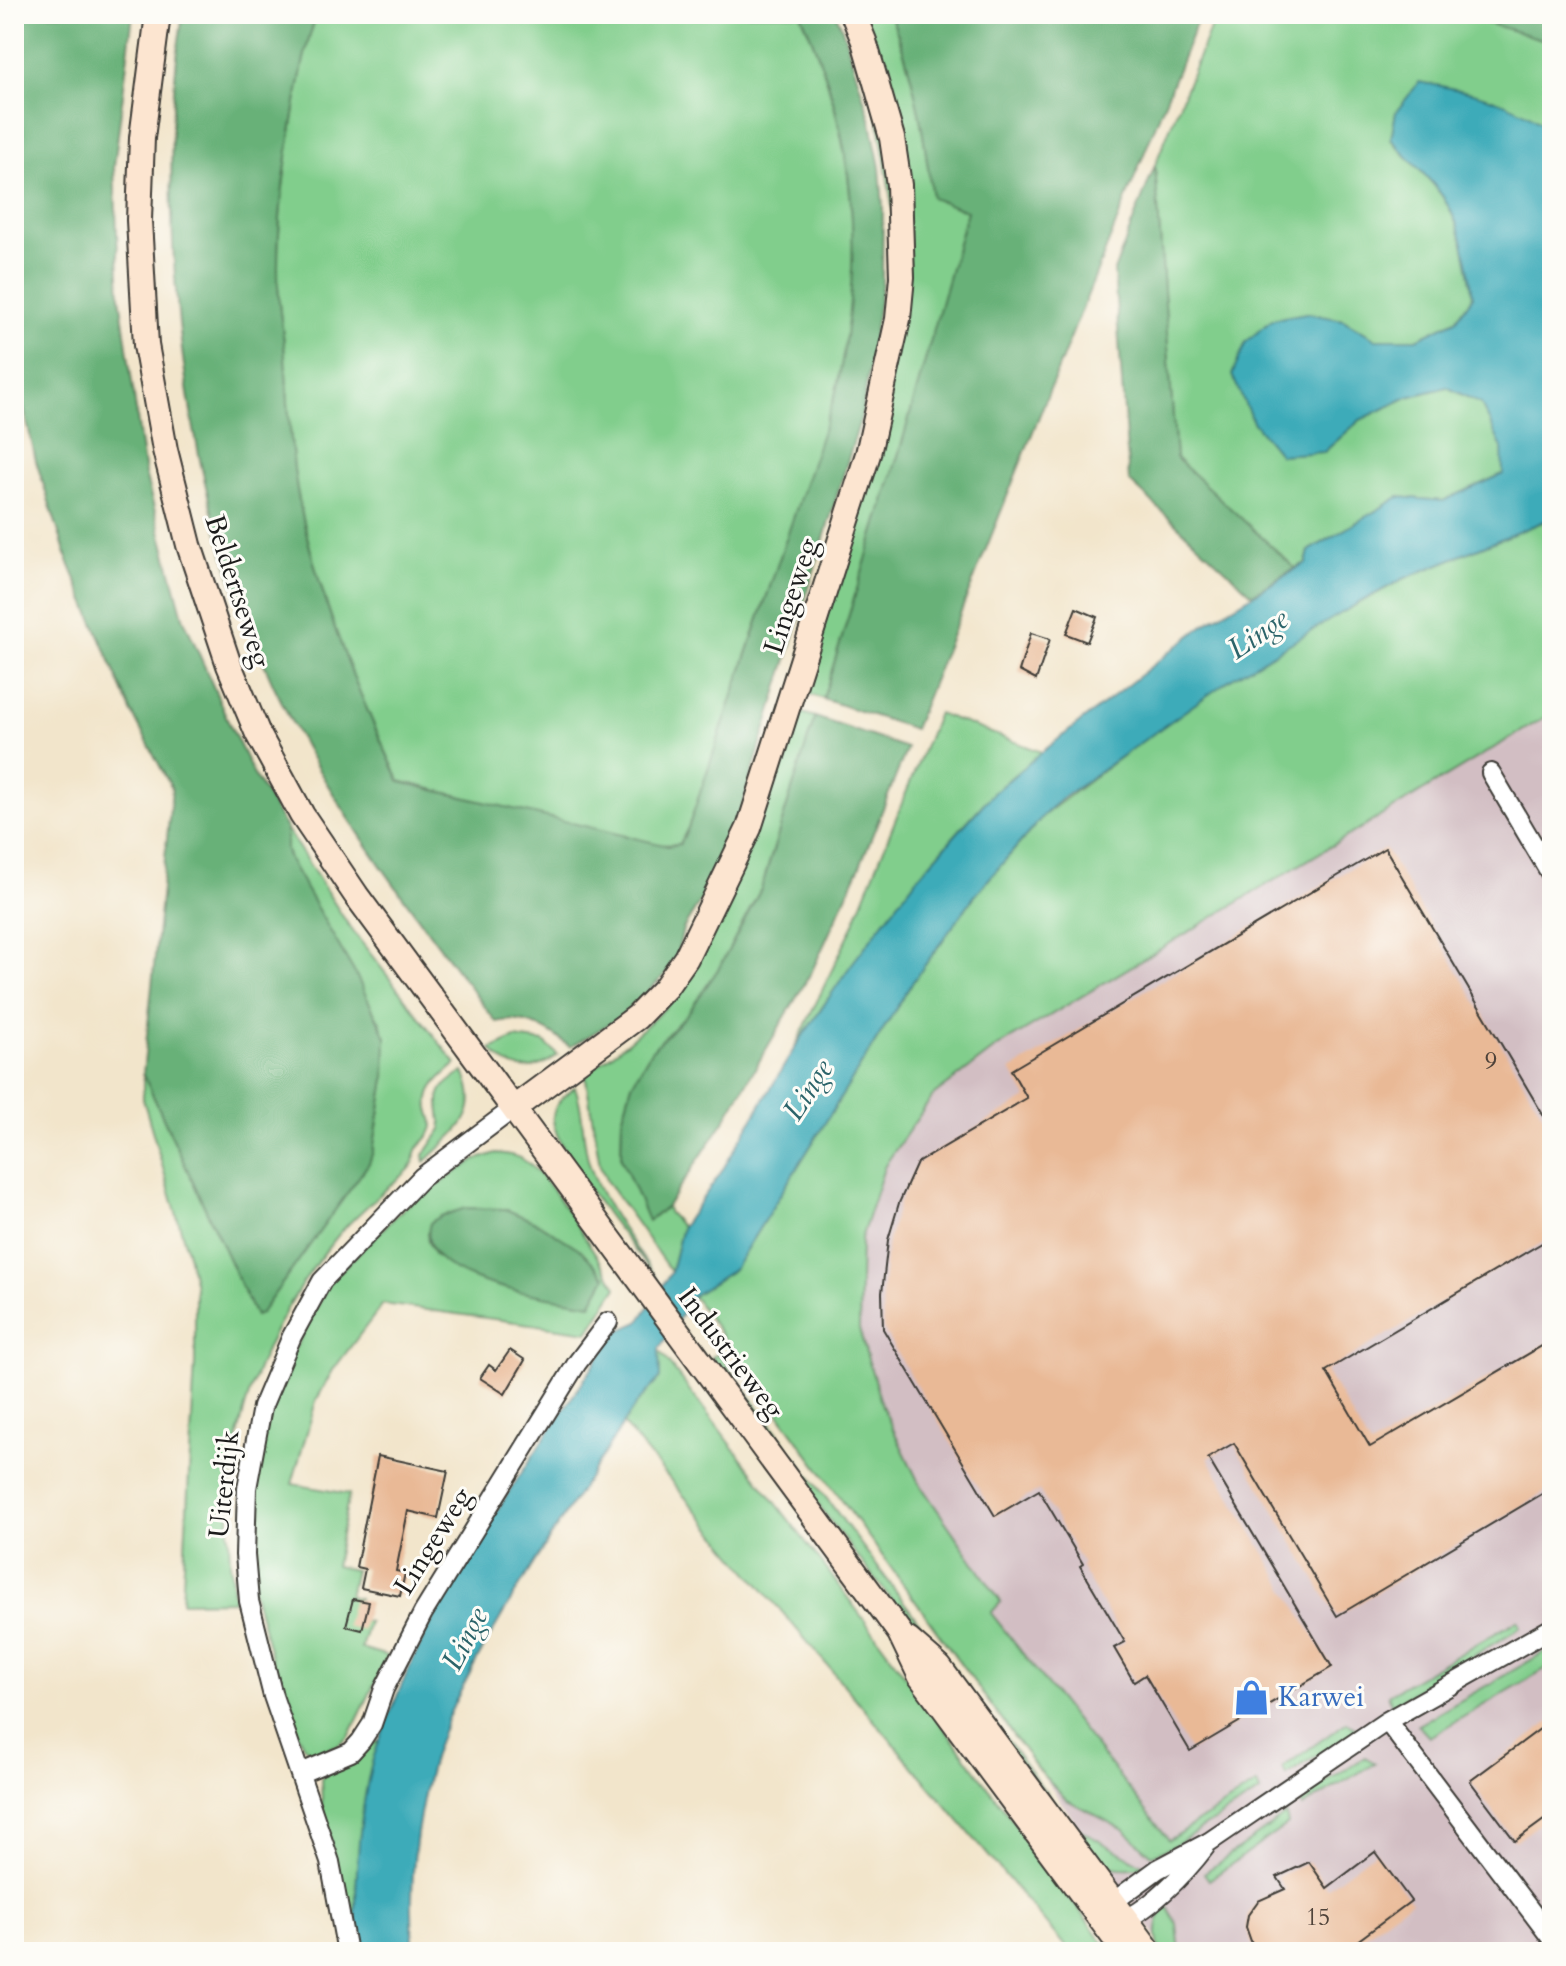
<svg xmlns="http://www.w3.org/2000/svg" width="1566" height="1966" viewBox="0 0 1566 1966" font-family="Cardo,serif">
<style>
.industrial{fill:#d2bec3}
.green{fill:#81ce8c;stroke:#4e7554;stroke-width:2;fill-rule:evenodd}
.forest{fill:#68b178;stroke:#42664a;stroke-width:2}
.water{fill:#3cabb9;stroke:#2c646a;stroke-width:2}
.building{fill:#e9b996}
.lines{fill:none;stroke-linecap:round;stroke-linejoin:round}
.street-casing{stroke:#3c3a36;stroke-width:22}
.secondary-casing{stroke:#3c3a36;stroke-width:28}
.street{stroke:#fff;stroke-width:18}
.secondary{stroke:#fce5d0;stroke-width:24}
.labels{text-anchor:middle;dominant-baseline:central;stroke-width:6;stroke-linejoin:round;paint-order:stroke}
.number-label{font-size:24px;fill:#4f433a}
.street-label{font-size:28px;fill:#1c1c1c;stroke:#fdfcf7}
.shop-label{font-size:28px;fill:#366cbe;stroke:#fdfcf7;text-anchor:start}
.water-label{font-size:30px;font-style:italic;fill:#2c646a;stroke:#fdfcf7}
</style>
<rect width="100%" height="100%" fill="#fdfcf7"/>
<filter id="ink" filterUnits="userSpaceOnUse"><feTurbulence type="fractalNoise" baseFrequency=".0125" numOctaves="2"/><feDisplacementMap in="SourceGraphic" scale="16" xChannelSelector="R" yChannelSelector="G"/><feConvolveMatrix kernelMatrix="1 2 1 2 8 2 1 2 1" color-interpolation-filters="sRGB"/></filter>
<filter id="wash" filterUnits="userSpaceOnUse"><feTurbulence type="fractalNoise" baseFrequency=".006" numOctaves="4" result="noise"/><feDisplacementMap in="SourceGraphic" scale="32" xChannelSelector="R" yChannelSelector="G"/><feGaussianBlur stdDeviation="1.8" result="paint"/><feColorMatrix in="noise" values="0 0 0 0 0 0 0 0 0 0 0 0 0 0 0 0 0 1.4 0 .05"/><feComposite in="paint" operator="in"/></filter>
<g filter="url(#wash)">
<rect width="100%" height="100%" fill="#f2e5cb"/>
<path class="industrial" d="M1552 687V1952H1167L749 1361 926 1087Z"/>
<path class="green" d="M317 14H801C855 131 868 267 836 392 815 474 781 553 754 633 732 698 711 763 688 828L680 844 656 845 400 781C355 688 316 592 297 490 289 442 288 393 284 344 283 330 280 316 279 302 275 241 282 181 293 121 299 85 304 48 317 14Z
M861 14H890C915 73 924 134 932 197L968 211 902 443 823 699 799 691 906 292Z
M1216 14H1435L1484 22 1552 42V131L1542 123 1391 139C1404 155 1420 169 1434 185 1461 217 1467 256 1473 296L1456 320 1417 339H1376L1343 320 1306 313 1324 452 1360 420 1408 397 1447 387 1481 404 1503 448V474L1443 501 1399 497 1309 551 1306 563 1295 568 1176 459 1155 165Z
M1552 518V713L996 1048 933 1096 885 1165 861 1239 859 1329 882 1406 919 1483 1001 1602 991 1613 1169 1840 1257 1784 1260 1792 1173 1846 1152 1855 1124 1830 1067 1800 1039 1771 693 1296 734 1269 912 983 976 894 1044 815 1160 727 1229 680 1321 624 1403 579Z
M793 710 815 717 761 889 719 968 688 1013 651 1051 632 1084 622 1120 621 1158 649 1221 667 1206 668 1212 682 1227 671 1272 607 1182 600 1166 585 1073C622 1050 655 1019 686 987L685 967Z
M938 713 1042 752C1025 766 1006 780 991 796 916 874 854 960 794 1049L852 928Z
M286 828 349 926 456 1064C442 1077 426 1087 429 1108 430 1114 433 1119 433 1125 433 1135 422 1141 417 1150 415 1155 415 1162 411 1167 407 1173 399 1178 393 1183 375 1199 356 1215 340 1233 249 1343 215 1459 234 1601L182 1602 195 1363V1286L188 1254 143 1099V1074L255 1316 260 1314 369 1163 373 1151 385 1079 381 1024 289 860 286 850Z
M515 1038 544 1042 558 1055C533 1074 510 1073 491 1049Z
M464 1072C485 1117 454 1133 425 1162L424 1155 442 1129C439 1098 431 1091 464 1072Z
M575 1087C585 1112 581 1140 590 1166 603 1207 634 1244 657 1279 635 1250 550 1148 553 1116 555 1102 565 1095 575 1087Z
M496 1153C507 1154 516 1155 525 1161 551 1178 597 1258 617 1287L588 1332 383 1304 333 1370 316 1401 292 1484 349 1494 335 1566 355 1570 349 1596 359 1598 356 1619 369 1622 361 1648 388 1656 349 1737 339 1745 313 1753 304 1747 284 1707 252 1585 251 1489 277 1383 330 1281 405 1207 473 1161ZM505 1209C548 1228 573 1242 606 1277L591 1304 561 1298 435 1256 428 1242 427 1233Z
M658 1349 828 1571 1110 1952H1070L623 1424 637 1403 660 1378Z
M718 1353 1051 1799 1080 1830 1146 1867C1127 1869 1110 1871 1095 1858L846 1542 734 1393 712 1357Z
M1518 1620 1521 1627 1392 1705 1388 1695Z
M1552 1648V1665L1429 1737 1418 1725Z
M1347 1722 1357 1730 1286 1775 1282 1768Z
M380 1740C359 1804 354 1886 357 1952H355L322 1805 321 1779 330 1769Z
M1365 1757 1375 1763 1302 1807 1299 1799Z
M1286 1815 1288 1824 1209 1880 1204 1873Z
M1165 1903 1177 1924 1180 1952H1160C1154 1934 1157 1920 1165 1903Z"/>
<path class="forest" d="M14 14H133L114 167 120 297 145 474 183 617 230 725 254 775 286 828V850L289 860 356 975 386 1037 385 1079 373 1151 369 1163 260 1314 255 1316 143 1074 172 789 131 711 68 561 36 461 14 365Z
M183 14H317C304 48 299 85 293 121 282 181 275 241 279 302 280 316 283 330 284 344 288 393 289 442 297 490 316 592 355 688 400 782L668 846 680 844 688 828 836 392C864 260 859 138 801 14H836L842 28 870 118 880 167 883 207 882 283 862 414 739 816 706 892 683 929 676 959 664 976 619 1018 570 1047C550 1030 523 1015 496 1022 423 924 346 826 289 717 214 570 181 407 173 244 170 168 170 89 183 14Z
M890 14H1200L914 729 823 699 902 443 967 211 932 198C924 134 915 73 890 14Z
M1435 14H1552V42L1484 22Z
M1155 165 1176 458 1295 568 1252 594 1129 481 1114 271Z
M815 717 907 748 860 866 812 971 723 1123 667 1206 648 1221 621 1158 622 1120 632 1084 651 1051 688 1013 719 968 761 889Z
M466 1208 505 1209 538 1223 581 1250 606 1277 591 1304C552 1296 411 1285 430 1223L441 1216Z"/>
<path class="water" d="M1419 82C1465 90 1516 100 1552 131V518L1403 579 1360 602 1229 680 1061 799 1044 815 976 894 912 983 734 1269 693 1296 659 1349 660 1378 637 1403 623 1424C576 1498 527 1570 484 1647 465 1682 444 1720 433 1758 415 1822 408 1886 414 1952H357C354 1892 357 1830 370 1770 376 1745 388 1720 397 1696 449 1569 540 1447 616 1332L639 1322 671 1272 682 1227 720 1174 794 1049 851 965 918 877 993 793 1042 752 1208 622 1306 563 1309 551 1399 497 1443 501 1503 474 1502 448 1481 404 1447 387 1408 397 1360 420 1324 452 1280 455 1253 422 1232 375 1246 342 1273 319 1306 313 1343 320 1376 339H1417L1456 320 1473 296C1467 256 1461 217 1434 185 1420 169 1404 155 1391 138L1396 112Z"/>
<g id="blocks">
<path class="building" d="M1076 608 1097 617 1087 642 1066 634Z
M1031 633 1050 639 1036 680 1019 671Z
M1385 848 1552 1130V1237L1326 1371 1370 1447 1552 1340V1488L1337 1616 1234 1443 1208 1458 1332 1667 1190 1751 1145 1675 1134 1682 1114 1648 1125 1642 1080 1566 1083 1564 1039 1490 995 1516 883 1329 882 1293 888 1240 899 1203 917 1163 1027 1098 1011 1070Z
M510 1350 525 1360 505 1394 480 1378 489 1365 496 1370Z
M378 1456 448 1471 438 1518 408 1511 396 1571 405 1573 400 1596 361 1588 365 1569 356 1567Z
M353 1599 369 1602 362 1630 346 1626Z
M1552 1720V1814L1515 1841 1470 1781Z
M1375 1852 1411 1901 1364 1936 1342 1952H1260L1252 1944 1246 1927 1248 1915 1258 1901 1285 1889 1277 1877 1309 1862 1327 1888Z"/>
</g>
</g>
<g filter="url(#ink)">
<use href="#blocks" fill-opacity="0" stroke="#3c3a36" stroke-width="2"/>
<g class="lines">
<defs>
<path id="street" d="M1491 773 1552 876
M1387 1721 1552 1939
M301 1773 351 1752 361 1741 372 1724 384 1689 423 1613 577 1363 608 1322
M1110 1911 1113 1902 1158 1869 1209 1842 1387 1721 1552 1628
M1116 1922C1145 1916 1187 1871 1205 1847
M347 1952 330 1862 273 1696 249 1601 245 1555 247 1488 262 1407 292 1336 322 1281 422 1177 514 1108"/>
<path id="secondary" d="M158 14 142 138 139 220 146 345 165 450 189 545 229 665 258 734 302 815 356 895 900 1633 921 1677 1125 1952
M514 1108 637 1017 665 988 686 958 749 828 868 454 898 319 902 277 899 185 892 138 864 41 853 14
M908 1640 939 1667 1150 1952"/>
</defs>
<use href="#street" class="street-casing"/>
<use href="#secondary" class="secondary-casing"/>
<use href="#street" class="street"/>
<use href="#secondary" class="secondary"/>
</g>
</g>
<defs>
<symbol id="shop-bare" viewBox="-9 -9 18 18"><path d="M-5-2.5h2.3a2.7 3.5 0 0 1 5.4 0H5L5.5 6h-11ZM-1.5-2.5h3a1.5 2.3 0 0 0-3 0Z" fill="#3f7fe0" stroke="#fdfcf7" stroke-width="2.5" paint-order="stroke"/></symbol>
</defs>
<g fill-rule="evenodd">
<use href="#shop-bare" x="1226" y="1672" width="51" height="51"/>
</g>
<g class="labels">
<g class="number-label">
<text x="1491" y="1061">9</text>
<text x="1318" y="1917">15</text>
</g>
<g class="street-label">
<text transform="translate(238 591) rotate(72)">Beldertseweg</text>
<text transform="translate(791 596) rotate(-72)">Lingeweg</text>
<text transform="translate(731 1353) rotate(53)">Industrieweg</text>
<text transform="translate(224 1484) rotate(-84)">Uiterdijk</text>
<text transform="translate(433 1541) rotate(-58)">Lingeweg</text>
</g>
<g class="shop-label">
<text x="1278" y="1697">Karwei</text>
</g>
<g class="water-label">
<text transform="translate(1258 634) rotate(-34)">Linge</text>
<text transform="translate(808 1090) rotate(-57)">Linge</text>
<text transform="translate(465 1639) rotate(-63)">Linge</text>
</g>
</g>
<rect width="1566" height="1966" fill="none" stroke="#fdfcf7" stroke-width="48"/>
</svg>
